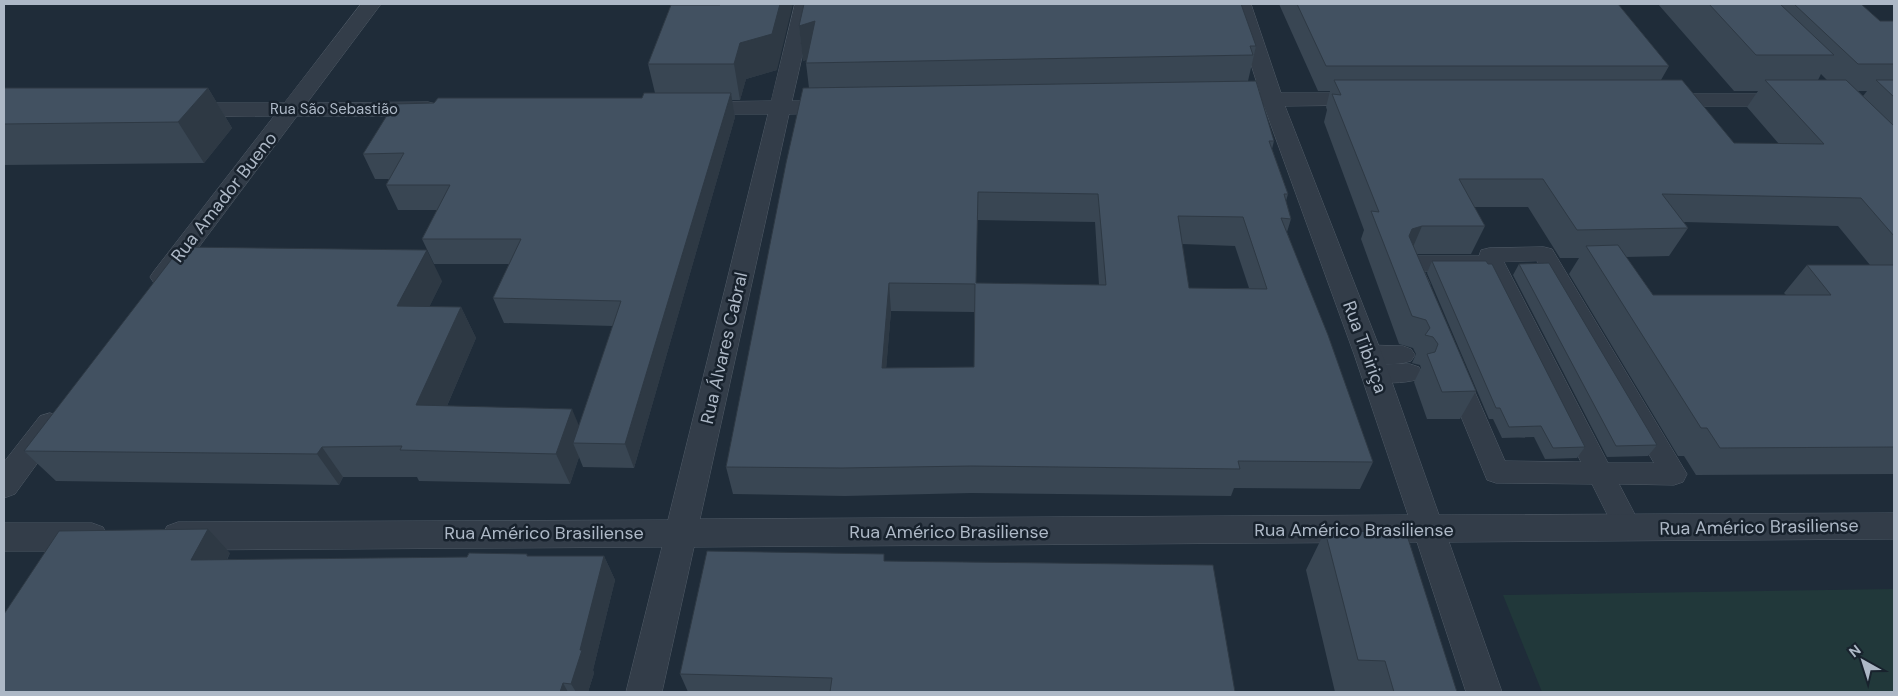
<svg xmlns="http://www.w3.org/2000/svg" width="1898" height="696" viewBox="0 0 1898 696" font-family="'DM Sans',sans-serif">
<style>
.green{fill:#21383a}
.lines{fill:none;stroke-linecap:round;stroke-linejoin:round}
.lane-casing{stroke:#505b67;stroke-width:1}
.street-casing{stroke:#505b67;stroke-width:1}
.lane{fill:#333d49;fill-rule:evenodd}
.street{fill:#333d49;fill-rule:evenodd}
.wall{fill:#394653;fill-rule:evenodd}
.shaded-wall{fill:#2e3944}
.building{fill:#425161;stroke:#2e3944;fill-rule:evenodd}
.labels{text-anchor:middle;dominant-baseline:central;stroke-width:5;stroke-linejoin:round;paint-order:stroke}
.far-street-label{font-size:15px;fill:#adb8c6;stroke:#18222d}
.street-label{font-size:18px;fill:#adb8c6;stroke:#18222d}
</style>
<rect width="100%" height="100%" fill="#1f2c39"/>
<path class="green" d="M1894 589V692H1542L1503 595Z"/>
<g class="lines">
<defs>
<path id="lane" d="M1544 247 1552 249 1687 474 1683 482 1674 485 1619 484 1642 528 1638 536 1628 540 1618 536 1592 484 1496 483 1487 480 1444 375 1447 369 1456 366 1465 369 1505 461 1581 462 1486 271H1424L1430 284 1427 289 1419 292 1411 289 1399 263 1402 258 1410 256H1479L1481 250 1489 248ZM1537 261 1654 463H1608L1504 262Z
M1368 345 1403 346 1411 349 1415 355 1411 361C1396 366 1375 365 1360 360L1356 354 1360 348Z
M1375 364H1410L1419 367 1422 373 1419 379C1403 384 1382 384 1366 379L1363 373 1366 367Z"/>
<path id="street" d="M361 4H381L307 103 428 102 436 104 439 109 436 114 428 116H297L172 283 163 286 154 283 150 277 154 271 274 116 183 117 175 115 172 110 175 105 183 103H284Z
M795 4H814L792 101H835L843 102 846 107 843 112 835 113 789 114 700 519 1408 515 1354 354 1264 106H1223L1215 105 1212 100 1215 95 1223 94 1260 93 1232 4H1251L1281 93H1365L1373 94 1376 99 1373 104 1365 105 1285 106 1382 354 1439 515 1894 513V539L1449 542 1502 692H1466L1417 542 694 547 662 692H626L662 547 178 550 167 546 162 536 167 526 178 522 668 520 768 114H696L688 113 685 108 688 103 696 102 771 101Z
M1661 94H1790L1798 95 1801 100 1798 105 1790 106H1661L1653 105 1650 100 1653 95Z
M50 413 60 416 65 424 60 432 15 494 4 498V462L40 416Z
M4 523H92L103 527 108 537 103 547 92 551H4Z"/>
</defs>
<use href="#lane" class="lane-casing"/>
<use href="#street" class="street-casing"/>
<use href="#lane" class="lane"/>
<use href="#street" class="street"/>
</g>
<path class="wall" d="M1279 4H1618L1669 66 1661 80 1734 143 1779 144 1747 107 1758 91H1734L1658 4H1861L1880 21H1894V474L1696 475 1684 456H1678L1569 274 1579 258H1560L1528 207H1474L1485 226 1471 254H1417L1476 391 1460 419H1427L1414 382 1421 368 1420 365 1412 363 1416 354 1413 348 1399 344 1361 239 1364 230 1324 122 1327 110 1326 107 1330 91H1318ZM1821 74 1827 80H1818ZM1858 91H1867L1863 96ZM1684 222 1838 226 1870 265H1807L1784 293 1786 295H1653L1626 257 1669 256 1688 228Z
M671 5 777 70 746 79 740 100H732L735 117 634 468 583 467 579 457 570 484 419 481 417 477H343L339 485 56 481 24 451 442 281 429 307H461L476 338 447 406 579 425 613 326 504 323 493 298 509 264H434L422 239 437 210H398L386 185 389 179H375L363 154 434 103 642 98 655 93 648 64Z
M799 26 1256 46 1248 81 1274 141 1272 149 1288 194 1286 201 1291 219 1287 232 1373 462 1360 489 1234 488 1231 496 971 493 845 496 733 494 726 467 809 88 806 63V60L803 61ZM977 220 1095 222 1099 285 976 283ZM1182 244 1235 246 1249 288H1189ZM891 311 974 312V367L886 368Z
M4 88H208L232 128 204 163 4 165Z
M1432 261 1585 447 1577 458 1545 459 1534 437 1502 438 1493 419H1489L1427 273Z
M1519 264 1657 445 1648 456 1607 457 1513 275Z
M1325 531 1457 692H1335L1306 570Z
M230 553 227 560 604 556 615 580 593 670 594 673 588 692H4Z
M885 561 1235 692H688L680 674Z"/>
<path class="shaded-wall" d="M780 4H793L777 70 746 79 740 100 734 64 740 43Z
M815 21 819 56 803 61 799 26Z
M208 88 232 128 204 163 178 122Z
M731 93 735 117 634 468 625 444Z
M1422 226 1410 254 1400 257 1412 229Z
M427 250 442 281 414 338 397 306Z
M889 283 891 311 884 396 882 368Z
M461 307 476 338 434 436 416 405Z
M572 409 585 440 573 443 579 457 570 484 556 454Z
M322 447 343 477 339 485 317 454Z
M208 529 230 553 214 584 191 560Z
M604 556 615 580 593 670 594 673 588 692H576L571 684Z
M563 683 568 692H560Z"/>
<path class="building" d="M721 4H780L772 34 740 43 734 64H648L671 5H720Z
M804 4H1241L1256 46H1250L1253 55 806 63 815 21 799 26Z
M1297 4H1618L1669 66H1326Z
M1709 4H1780L1834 55H1756Z
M1794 4H1861L1880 21H1894V64H1858Z
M1334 80H1682L1734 143 1824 144 1765 80H1846L1894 126V236L1861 198 1662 194 1688 228 1577 230 1543 179H1459L1485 226H1422L1412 229 1409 236 1476 391 1442 392 1427 354 1435 352 1438 344 1433 337 1425 335 1430 328 1426 320 1412 316 1371 211 1379 212 1332 94 1341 95Z
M1876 80H1894V97Z
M1256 81 1274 141H1269L1288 194H1284L1291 219 1281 218 1328 335 1373 462 1238 461 1240 469 971 466 842 468 726 467 786 163 803 88ZM978 192 1098 194 1106 285 976 283ZM1178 216 1243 217 1267 289 1189 288ZM889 283 975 284 974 367 882 368Z
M4 88H208L178 122 4 124Z
M644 93H731L625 444 573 443 621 301 493 298 521 239H422L450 185H386L404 153 363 154 394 104 434 103 438 98H642Z
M1618 245 1653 295H1831L1807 265H1894V447L1720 448 1707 428H1701L1586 246Z
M181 247 427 250 397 306 461 307 416 405 572 409 556 454 400 450 402 446 322 447 317 454 24 451Z
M1432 261H1486L1488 264H1492L1585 447 1553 448 1541 426 1509 427 1500 408H1496Z
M1549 263 1657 445 1616 446 1519 264Z
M208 529 191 560 467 557 469 553 527 554V556H604L580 650H582L571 684 563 683 560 692H4V614L59 531Z
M1325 531 1406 532 1457 692H1394L1385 661 1358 660Z
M707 551 884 554V561L1213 565 1235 692H830L832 678 680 674Z"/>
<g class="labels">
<g class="far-street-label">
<text x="334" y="109">Rua São Sebastião</text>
</g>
<g class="street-label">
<text transform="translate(224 197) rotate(-52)">Rua Amador Bueno</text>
<text transform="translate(1365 347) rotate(70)">Rua Tibiriça</text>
<text transform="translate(724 348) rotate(-77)">Rua Álvares Cabral</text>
<text transform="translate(1759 527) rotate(-1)">Rua Américo Brasiliense</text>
<text x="1354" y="530">Rua Américo Brasiliense</text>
<text x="949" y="532">Rua Américo Brasiliense</text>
<text x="544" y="533">Rua Américo Brasiliense</text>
</g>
</g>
<rect width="1898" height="696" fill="none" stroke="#adb8c6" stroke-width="10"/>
<g transform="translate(1863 661) rotate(321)" stroke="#18222d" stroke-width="4" paint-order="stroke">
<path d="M0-4L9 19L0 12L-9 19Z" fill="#adb8c6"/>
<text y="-8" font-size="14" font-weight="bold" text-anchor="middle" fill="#adb8c6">N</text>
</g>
</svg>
